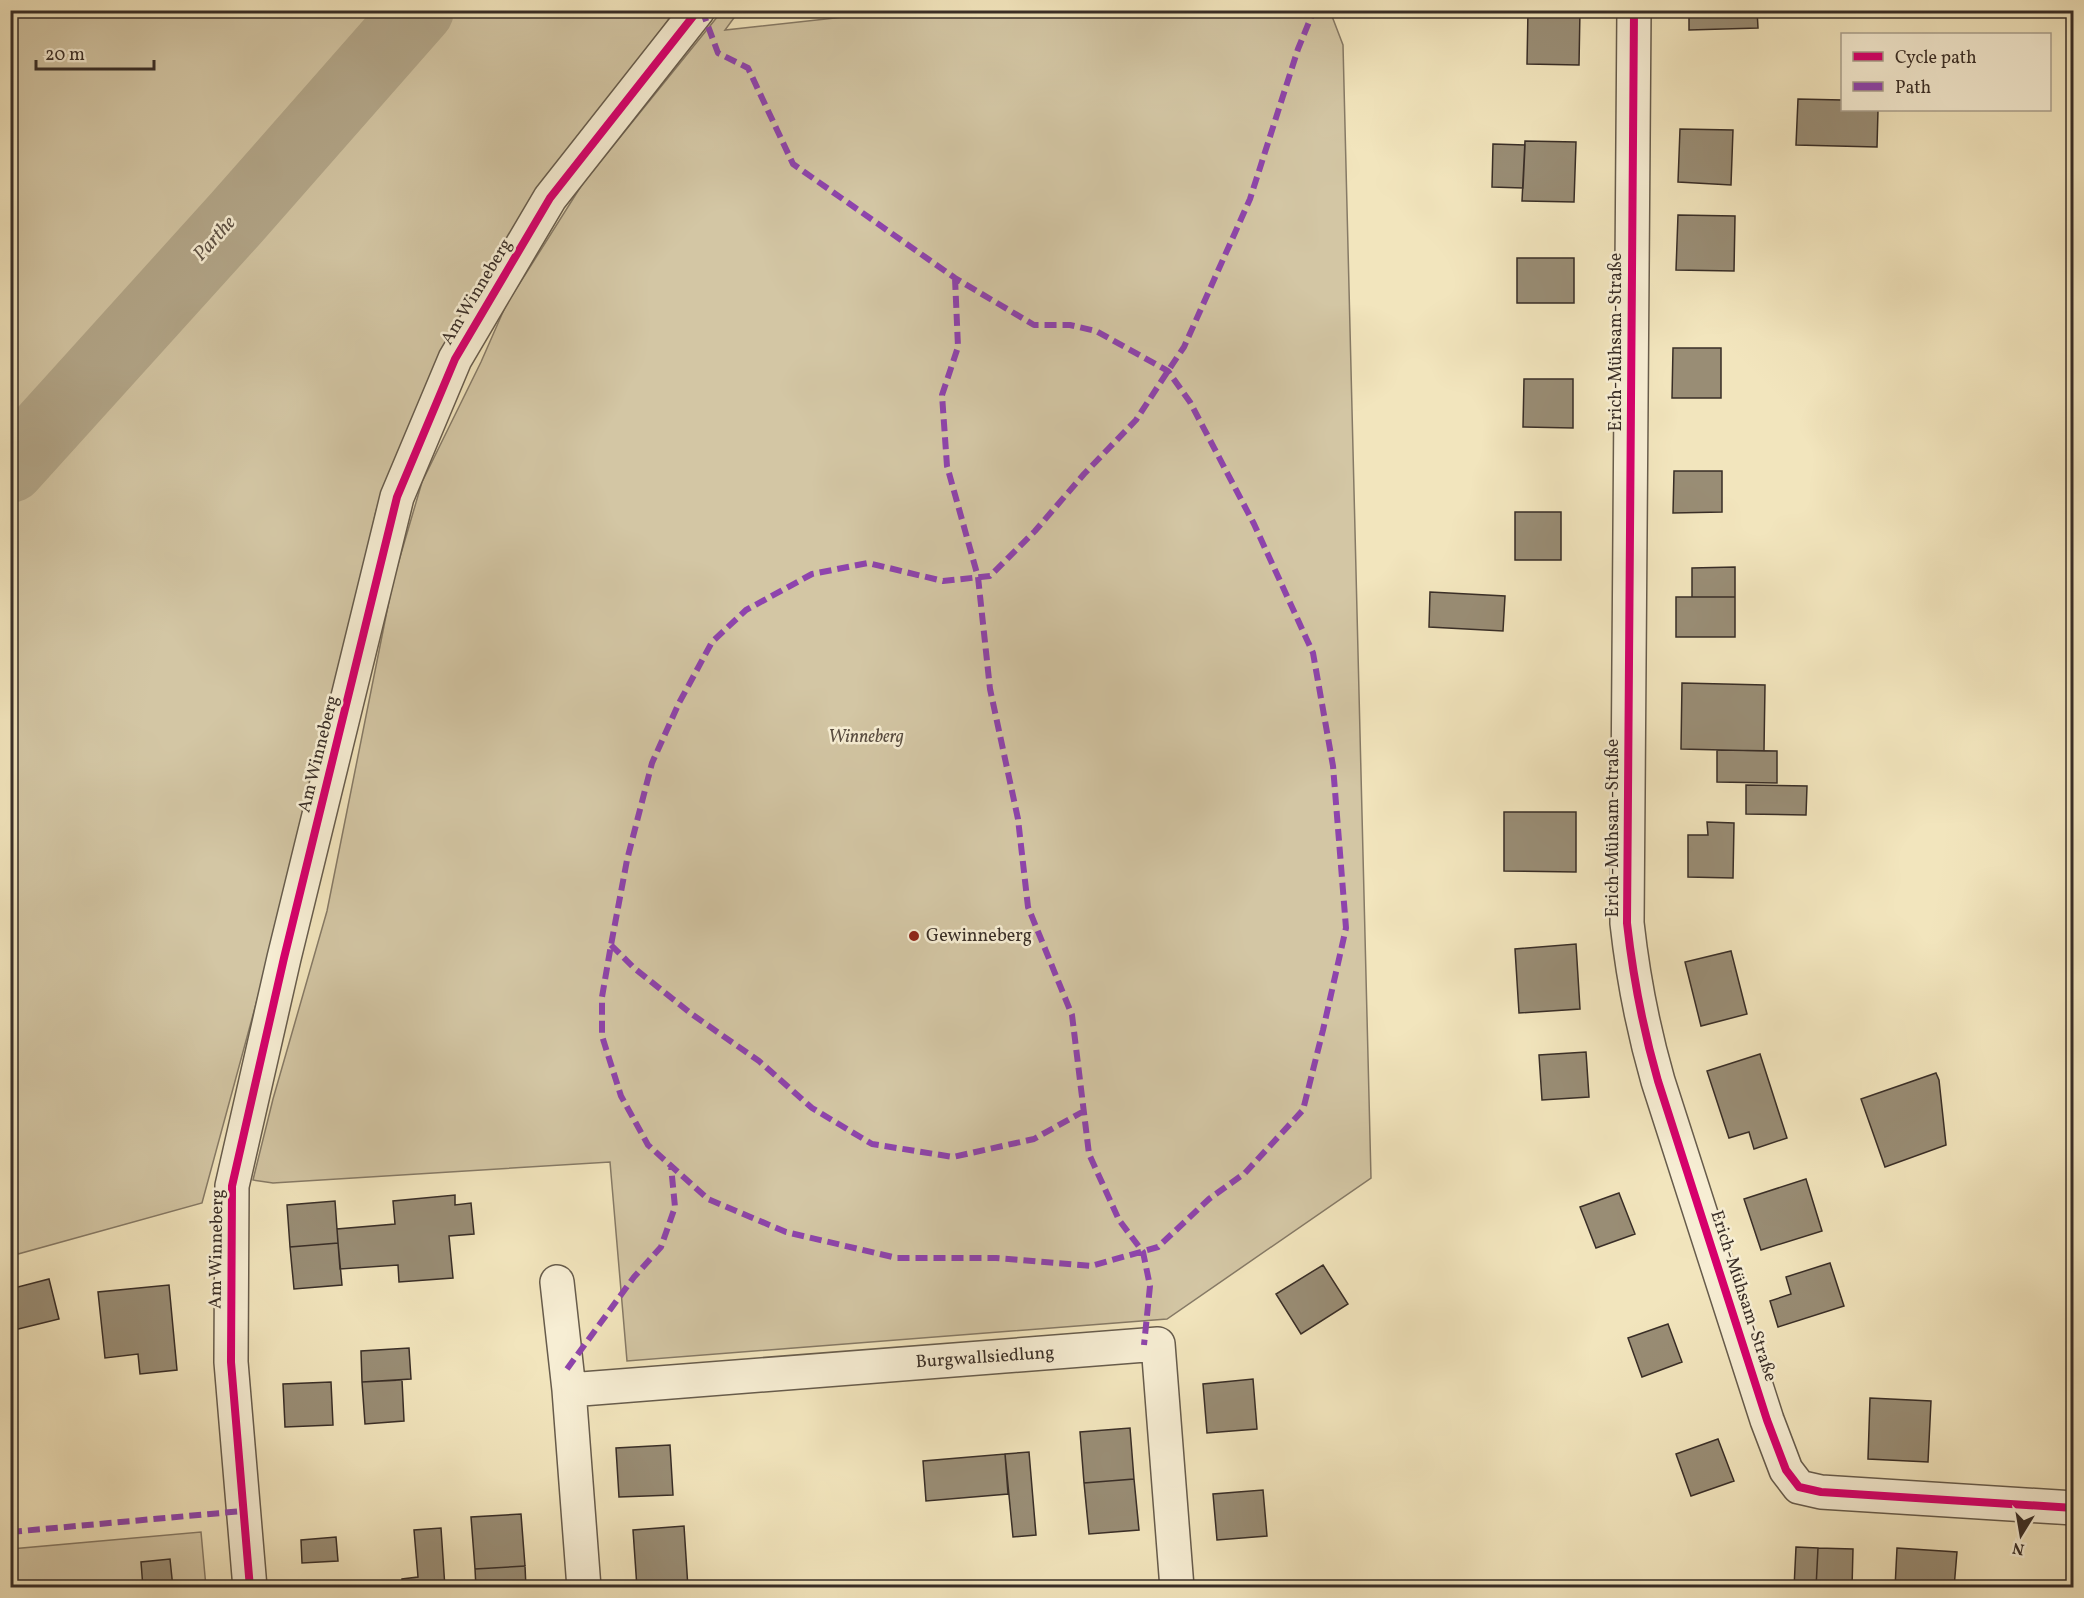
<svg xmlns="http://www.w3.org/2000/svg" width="2084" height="1598" viewBox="0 0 2084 1598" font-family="Vollkorn,serif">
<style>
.green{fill:#d3c6a4;stroke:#867a66;stroke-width:1.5}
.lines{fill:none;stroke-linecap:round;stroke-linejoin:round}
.river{stroke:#b3a78a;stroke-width:70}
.building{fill:#998d75;stroke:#392e27;stroke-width:1.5}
.minor-casing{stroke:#675c4c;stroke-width:36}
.minor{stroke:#f7eed4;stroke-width:33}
.quiet{stroke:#8e44ad;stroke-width:6;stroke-dasharray:12 6;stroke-linecap:butt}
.cycleway-casing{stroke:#f7eed4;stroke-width:11}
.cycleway{stroke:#d6006c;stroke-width:8}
.poi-dot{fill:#8f2418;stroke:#f7eed4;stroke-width:2}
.labels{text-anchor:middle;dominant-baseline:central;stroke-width:5;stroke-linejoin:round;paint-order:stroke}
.street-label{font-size:18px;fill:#392e27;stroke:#f7eed4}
.park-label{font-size:18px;font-style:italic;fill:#584c40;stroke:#f7eed4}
.poi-label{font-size:18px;fill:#392e27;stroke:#f7eed4;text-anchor:start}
.water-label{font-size:20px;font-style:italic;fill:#5e5245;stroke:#f7eed4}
</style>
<rect width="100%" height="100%" fill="#f2e5bd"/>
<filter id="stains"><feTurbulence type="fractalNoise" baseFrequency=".00333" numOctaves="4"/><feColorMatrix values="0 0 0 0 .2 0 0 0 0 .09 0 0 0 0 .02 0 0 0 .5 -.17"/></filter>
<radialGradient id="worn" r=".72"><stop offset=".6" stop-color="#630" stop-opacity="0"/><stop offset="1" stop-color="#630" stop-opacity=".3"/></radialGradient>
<path class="green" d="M908 10 1330 11 1343 45 1371 1178 1167 1319 627 1361 610 1162 273 1183 253 1180 273 1099 327 911 393 581 422 482 481 362 506 305 583 183 722 11H739L725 30Z
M10 11H675L620 84 415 417 376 511 324 753 202 1203 18 1254 10 1229Z
M201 1532 206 1587 11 1588V1549Z"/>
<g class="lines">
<path class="river" d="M10 468 237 217 419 10"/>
</g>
<path class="building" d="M1528 10H1580L1579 65 1527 64Z
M1689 10H1757L1758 28 1689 30Z
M1798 99 1842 100V110H1878L1877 147 1796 145Z
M1680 129 1733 130 1731 185 1678 182Z
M1525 141 1576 142 1574 202 1522 201Z
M1493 144 1525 145 1523 188 1492 187Z
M1678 215 1735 216 1734 271 1676 270Z
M1517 258H1574V303H1517Z
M1673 348H1721V398H1672Z
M1524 379H1573V428L1523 427Z
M1674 471H1722V512L1673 513Z
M1515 512H1561V560H1515Z
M1735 567V597H1692V568Z
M1430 592 1505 596 1503 631 1429 627Z
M1676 597H1735V637H1676Z
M1682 683 1765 685 1764 751 1681 749Z
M1717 750 1777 751V783L1717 782Z
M1746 785 1807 786 1806 815 1746 814Z
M1504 812H1576V872L1504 871Z
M1707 822 1734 823 1733 878 1688 877V835H1708Z
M1576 944 1580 1009 1519 1013 1515 949Z
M1731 951 1747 1014 1701 1026 1685 962Z
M1586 1052 1589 1097 1542 1100 1539 1055Z
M1760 1054 1787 1138 1754 1149 1749 1132 1729 1138 1707 1071Z
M1936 1073 1939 1080 1946 1145 1885 1167 1861 1099Z
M1806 1179 1822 1231 1761 1250 1744 1199Z
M1619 1193 1635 1234 1596 1248 1580 1207Z
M455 1195V1205L471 1203 474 1234 449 1236 453 1278 399 1282 398 1265 340 1269 337 1229 395 1224 393 1201Z
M335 1201 338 1243 290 1247 287 1205Z
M338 1243 342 1285 294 1289 290 1247Z
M1830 1263 1844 1306 1778 1327 1770 1301 1791 1294 1786 1277Z
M1323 1265 1348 1304 1301 1334 1276 1294Z
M49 1279 59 1319 10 1331V1289Z
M169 1285 177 1370 140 1374 138 1354 105 1358 98 1292Z
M1668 1324 1682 1362 1642 1377 1628 1338Z
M409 1348 411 1379 362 1382 361 1351Z
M1253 1379 1257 1429 1207 1433 1203 1384Z
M402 1380 404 1421 365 1424 362 1382Z
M331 1382 333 1425 285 1427 283 1384Z
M1870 1398 1931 1401 1928 1462 1868 1459Z
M1130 1428 1134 1479 1084 1483 1080 1432Z
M1718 1439 1734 1481 1691 1496 1676 1454Z
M670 1445 673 1495 619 1497 616 1448Z
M1029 1452 1036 1535 1013 1537 1005 1454Z
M1005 1454 1008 1494 926 1501 923 1461Z
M1134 1479 1139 1530 1089 1534 1084 1483Z
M1263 1490 1267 1536 1217 1540 1213 1494Z
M521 1514 525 1566 475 1569 471 1517Z
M684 1526 688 1588H637L633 1530Z
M441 1528 445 1588H402V1579L418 1577 414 1530Z
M336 1537 338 1561 302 1563 301 1540Z
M1796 1547 1818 1548 1816 1588H1794Z
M1818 1548 1853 1549 1852 1588H1816Z
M1897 1548 1957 1552 1954 1588H1895Z
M170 1559 173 1588H143L141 1562Z
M525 1566 526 1588H476L475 1569Z"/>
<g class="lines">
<defs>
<path id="minor" d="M1634 10 1627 923C1633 977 1643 1029 1658 1081L1767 1420 1786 1470 1799 1487 1821 1492 2074 1508
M557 1282 569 1390 584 1588
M569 1390 1158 1344 1177 1588
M250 1588 231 1362 232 1186 284 958 397 497 455 359 550 198 698 10"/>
</defs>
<use href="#minor" class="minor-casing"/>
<use href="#minor" class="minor"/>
<path class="quiet" d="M702 10 718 53 748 68 793 164 955 278 1034 325H1070L1096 331 1168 371 1190 402 1254 524 1313 653 1333 766 1346 928 1323 1030 1303 1110 1245 1173 1209 1199 1158 1247 1091 1266 996 1258H897L786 1232 708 1199 648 1145 621 1096 602 1036V997L611 945 627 860 652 763 679 703 712 642 746 610 812 574 868 563 943 581 990 576 1035 531 1084 474 1136 420 1168 371 1184 347 1250 199 1298 49 1314 10
M955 278 958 347 942 395 947 466 978 577 990 689 1018 819 1028 907 1072 1015 1089 1154 1119 1220 1143 1252 1150 1286 1144 1345
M611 945 634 968 693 1015 759 1061 812 1108 872 1144 953 1157 1034 1139 1084 1111
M567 1369 634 1277 661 1247 675 1207 671 1166
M10 1532 243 1511"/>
<defs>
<path id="cycleway" d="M1634 10 1627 923C1633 977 1643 1029 1658 1081L1767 1420 1786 1470 1799 1487 1821 1492 2074 1508
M250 1588 231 1362 232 1186 284 958 397 497 455 359 550 198 698 10"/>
</defs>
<use href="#cycleway" class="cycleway-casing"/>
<use href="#cycleway" class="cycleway"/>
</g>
<circle class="poi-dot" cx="914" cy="936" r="6"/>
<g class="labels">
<g class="street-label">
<text transform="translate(477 292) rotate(-59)">Am Winneberg</text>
<text transform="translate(1616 342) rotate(-90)">Erich-Mühsam-Straße</text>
<text transform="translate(319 754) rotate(-76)">Am Winneberg</text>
<text transform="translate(1613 828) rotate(-90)">Erich-Mühsam-Straße</text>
<text transform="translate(217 1249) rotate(-89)">Am Winneberg</text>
<text transform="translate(1743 1296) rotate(72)">Erich-Mühsam-Straße</text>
<text transform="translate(985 1358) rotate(-4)">Burgwallsiedlung</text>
</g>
<g class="park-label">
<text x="866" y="737">Winneberg</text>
</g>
<g class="poi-label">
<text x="926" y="936">Gewinneberg</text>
</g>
<g class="water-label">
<text transform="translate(215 239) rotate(-48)">Parthe</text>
</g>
</g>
<rect width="2084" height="1598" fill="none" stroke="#f2e5bd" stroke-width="36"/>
<rect x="12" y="12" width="2060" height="1574" fill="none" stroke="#392e27" stroke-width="3"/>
<rect x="18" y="18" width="2048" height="1562" fill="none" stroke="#392e27" stroke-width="1.5"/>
<rect x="1841" y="33" width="210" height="78" fill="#f7eed4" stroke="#aba18f" stroke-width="1.5"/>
<rect x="1853" y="52" width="30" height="9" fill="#d6006c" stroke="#aba18f" stroke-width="1.5"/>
<text x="1895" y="63" font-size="18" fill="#392e27">Cycle path</text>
<rect x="1853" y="82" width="30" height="9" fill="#8e44ad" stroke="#aba18f" stroke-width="1.5"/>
<text x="1895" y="93" font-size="18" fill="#392e27">Path</text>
<g transform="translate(2021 1535) rotate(191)" stroke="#f7eed4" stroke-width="4.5" paint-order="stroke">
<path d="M0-4.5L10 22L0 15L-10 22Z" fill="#392e27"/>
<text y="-9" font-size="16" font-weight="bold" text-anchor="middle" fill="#392e27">N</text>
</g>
<path d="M36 60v9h118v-9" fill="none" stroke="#392e27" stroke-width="3"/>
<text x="45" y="60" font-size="18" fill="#392e27" stroke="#f7eed4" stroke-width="4.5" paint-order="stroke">20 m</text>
<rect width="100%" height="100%" filter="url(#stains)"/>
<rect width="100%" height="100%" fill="url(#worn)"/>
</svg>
